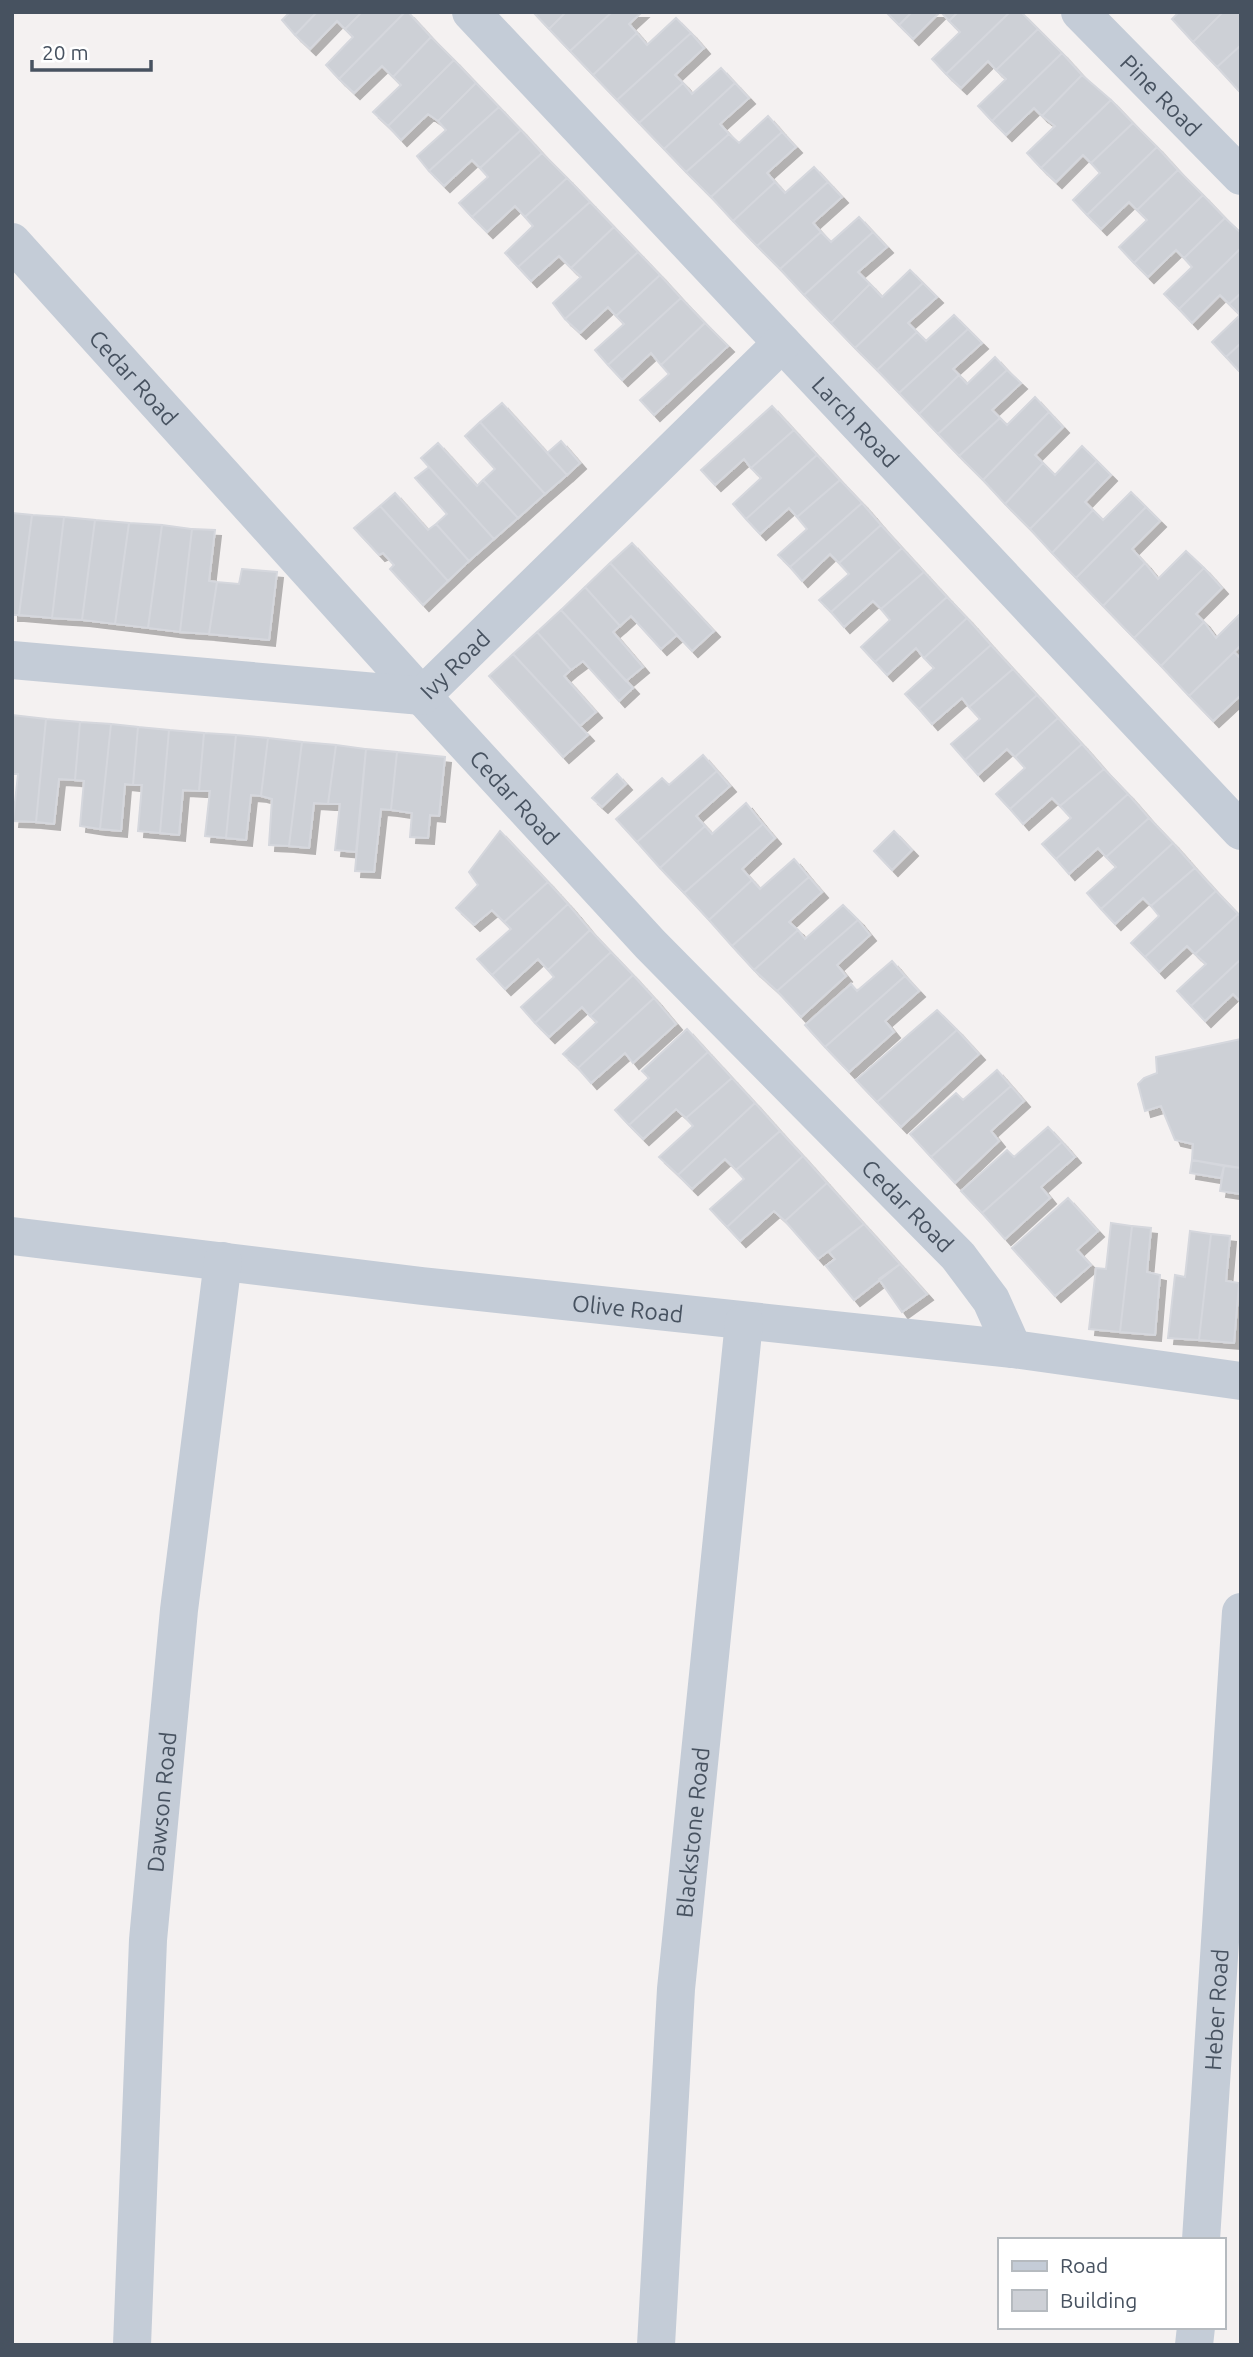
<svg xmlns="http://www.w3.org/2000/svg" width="1253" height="2357" viewBox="0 0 1253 2357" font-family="Ubuntu,sans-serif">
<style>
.building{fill:#cdd0d6;stroke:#d5d7dd;stroke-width:2;filter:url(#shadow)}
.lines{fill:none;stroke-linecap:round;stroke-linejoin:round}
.street{stroke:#c4ccd7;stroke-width:38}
.labels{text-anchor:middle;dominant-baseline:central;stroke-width:5;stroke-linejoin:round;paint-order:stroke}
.street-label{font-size:23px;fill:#475260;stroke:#fff}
</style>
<defs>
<filter id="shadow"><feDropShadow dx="6" dy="6" stdDeviation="0" flood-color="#0004"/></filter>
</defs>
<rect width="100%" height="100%" fill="#f4f1f1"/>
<path class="building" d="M290 12H317L295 35 282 20Z
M317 12H362L345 29 337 21 310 49 295 35Z
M362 12H405L339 79 326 65 353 37 345 29Z
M405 12H408L431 37 393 77 382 66 354 93 339 79Z
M533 12H566L549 29Z
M566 12H612L570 51 549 29Z
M612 12H642L629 24 637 33 593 75 570 51Z
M886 12H912L899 25Z
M912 12H940L913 39 899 25Z
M941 12H958L949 21Z
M958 12H1010L946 74 932 59 960 32 949 21Z
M1010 12H1021L1038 29 996 70 988 61 961 88 946 74Z
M1179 12H1223L1193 42 1172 19Z
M1223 12 1241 13V45L1217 67 1193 42Z
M676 18 691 33 617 100 593 75 637 33 647 45Z
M1038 29 1062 53 992 121 978 106 1006 79 996 70Z
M691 33 704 48 675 75 683 83 639 123 617 100Z
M431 37 454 60 388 126 373 112 401 85 393 77Z
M1241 45V89L1239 91 1217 67Z
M1062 53 1082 75 1042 116 1034 108 1006 135 992 121Z
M454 60 476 83 438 121 428 114 401 140 388 126Z
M721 68 735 83 664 149 639 123 683 83 692 94Z
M1082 75 1111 100 1041 168 1027 153 1055 126 1042 116Z
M476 83 499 107 429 171 417 156 446 130 438 121Z
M735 83 749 98 720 124 729 134 686 172 664 149Z
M1111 100 1133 123 1091 163 1083 155 1056 182 1041 168Z
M499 107 521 130 480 168 472 160 444 186 429 171Z
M768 116 782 132 711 197 686 172 729 134 739 143Z
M1133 123 1157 147 1087 215 1073 200 1100 173 1091 163Z
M521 130 542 153 472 217 459 203 488 177 480 168Z
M782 132 796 147 767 173 775 182 733 221 711 197Z
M1157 147 1178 170 1137 210 1129 202 1101 229 1087 215Z
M542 153 567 178 525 217 515 206 487 232 472 217Z
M814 167 828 182 757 246 733 221 775 182 785 193Z
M1178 170 1203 195 1134 263 1119 247 1147 220 1137 210Z
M567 178 590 202 518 267 505 253 533 226 525 217Z
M828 182 842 197 813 223 821 232 780 269 757 246Z
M1203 195 1225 218 1184 258 1176 250 1148 277 1134 263Z
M590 202 614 227 571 268 559 256 531 281 518 267Z
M859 217 873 232 804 295 780 269 821 232 831 242Z
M1225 218 1241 233V248L1179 309 1164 294 1192 267 1184 258Z
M614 227 638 252 565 319 553 303 581 277 571 268Z
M873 232 887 247 858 272 870 284 831 323 804 295Z
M1241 248V293L1229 304 1220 295 1192 323 1179 309Z
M638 252 660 275 616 316 608 307 580 333 565 319Z
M910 270 923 283 855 348 831 323 870 284 882 297Z
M660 275 681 298 608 365 595 350 624 324 616 316Z
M923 283 937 297 908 323 917 332 877 370 855 348Z
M1241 293V343L1226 357 1212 342 1240 315 1229 304Z
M681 298 705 323 661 365 651 353 622 380 608 365Z
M954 315 968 329 899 393 877 370 917 332 926 341Z
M705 323 728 346 654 415 640 400 669 374 661 365Z
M968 329 982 343 953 369 959 375 919 414 899 393Z
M1241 343V371L1240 372 1226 357Z
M995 357 1007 370 938 434 919 414 959 375 967 384Z
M1007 370 1021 383 992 410 1000 418 959 456 938 434Z
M1035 397 1049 412 983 480 959 456 1000 418 1007 425Z
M502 403 567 475 545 494 480 422Z
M772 406 794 430 751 468 744 459 715 485 701 470Z
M1049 412 1063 427 1035 455 1043 463 1005 504 983 480Z
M480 422 545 494 518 518 483 480 495 469 465 436Z
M794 430 817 455 746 519 733 504 761 478 751 468Z
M561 441 580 463 567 475 547 453Z
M438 443 477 486 483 480 518 518 494 539 421 458Z
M1082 446 1097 461 1030 529 1005 504 1043 463 1055 475Z
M817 455 840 480 797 517 789 508 760 534 746 519Z
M1097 461 1111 475 1085 502 1093 510 1052 553 1030 529Z
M429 467 494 539 469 561 436 524 447 514 415 478Z
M840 480 862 503 790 567 778 555 807 529 797 517Z
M1131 492 1146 507 1076 578 1052 553 1093 510 1103 520Z
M395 493 428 530 436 524 469 561 448 581 380 506Z
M862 503 881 525 839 563 830 554 802 581 790 567Z
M380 506 448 581 423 605 390 569 394 565 383 553 379 555 354 528Z
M1146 507 1160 521 1132 549 1145 563 1103 606 1076 578Z
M12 513 32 515 19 615H12Z
M32 515 64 517 52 618 19 615Z
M64 517 95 520 82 620 52 618Z
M95 520 129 523 115 624 82 620Z
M129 523 162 525 148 628 115 624Z
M162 525 192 529 180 632 148 628Z
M881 525 902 548 831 612 819 600 849 574 839 563Z
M192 529 215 530 209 581 217 582 209 634 180 632Z
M632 543 714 631 692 651 610 563Z
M902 548 924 572 881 609 873 601 844 627 831 612Z
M1186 551 1204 568 1134 638 1103 606 1145 563 1158 579Z
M610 563 677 635 661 649 631 616 620 626 585 587Z
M1204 568 1222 588 1196 614 1204 622 1161 666 1134 638Z
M242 569 277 572 269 640 209 634 217 582 239 584Z
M924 572 947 597 875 662 861 647 890 620 881 609Z
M585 587 620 626 613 632 643 667 626 681 561 610Z
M947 597 967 618 924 658 916 648 887 675 875 662Z
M561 610 633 688 619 701 583 661 571 670 537 632Z
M1241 613V645L1189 696 1161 666 1204 622 1216 638Z
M967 618 991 645 919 709 905 694 934 668 924 658Z
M537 632 571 670 564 676 596 712 580 726 513 654Z
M991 645 1013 669 969 707 962 698 932 724 919 709Z
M1234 652 1241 659V695L1213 721 1189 696Z
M513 654 588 735 563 757 489 676Z
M1013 669 1037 695 965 760 951 744 980 719 969 707Z
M1037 695 1058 718 1015 757 1007 749 978 775 965 760Z
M12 715 46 719 36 822 13 821 18 774H12Z
M1058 718 1082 744 1010 809 996 794 1025 768 1015 757Z
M46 719 80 722 75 780 59 779 54 824 36 822Z
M80 722 111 724 100 829 80 826 84 781 75 780Z
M111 724 138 727 133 785 125 784 121 831 100 829Z
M138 727 169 730 160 833 138 831 142 785H133Z
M169 730 204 733 199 791 183 790 179 835 160 833Z
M204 733 236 735 226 838 205 836 210 791H199Z
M236 735 268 738 261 796 251 795 246 840 226 838Z
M268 738 302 742 289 846 269 845 272 799 261 796Z
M302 742 336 745 328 804 314 803 309 848 289 846Z
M1082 744 1104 769 1060 806 1052 798 1023 824 1010 809Z
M336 745 366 749 356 852 335 850 340 804H328Z
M366 749 397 752 391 810 381 809 374 872 355 871Z
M397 752 445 757 439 816 430 815 428 838 410 837 412 813 391 810Z
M703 755 717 771 637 842 616 819 662 778 669 785Z
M1104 769 1128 794 1056 859 1042 844 1071 818 1060 806Z
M717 771 730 786 696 816 705 826 660 868 637 842Z
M617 774 626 784 602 807 592 798Z
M1128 794 1149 818 1106 857 1098 848 1069 874 1056 859Z
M746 803 763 824 684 893 660 868 705 826 712 834Z
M1149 818 1173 843 1101 909 1087 893 1116 867 1106 857Z
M763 824 775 838 742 869 752 880 709 920 684 893Z
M500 831 548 882 504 922 492 910 474 925 456 908 478 885 469 872Z
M894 831 912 850 892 870 874 851Z
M1173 843 1195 868 1151 906 1143 898 1115 924 1101 909Z
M794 859 809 877 732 946 709 920 752 880 760 889Z
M1195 868 1216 891 1145 957 1131 943 1159 916 1151 906Z
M809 877 822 892 789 922 798 930 754 970 732 946Z
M548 882 568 904 492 975 477 959 511 929 504 922Z
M1216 891 1238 914 1195 954 1187 946 1159 972 1145 957Z
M568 904 590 930 548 970 538 959 505 989 492 975Z
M843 905 858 920 777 991 754 970 798 930 805 939Z
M1238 914 1241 917V959L1191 1006 1177 991 1206 964 1195 954Z
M858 920 870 935 837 965 846 976 801 1017 777 991Z
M590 930 611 952 535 1023 521 1007 554 977 548 970Z
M611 952 633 975 590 1016 582 1007 549 1037 535 1023Z
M1241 959V1002L1233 994 1205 1021 1191 1006Z
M892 961 905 976 825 1047 805 1025 851 984 857 991Z
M633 975 654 998 578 1068 563 1054 597 1022 590 1016Z
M905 976 919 991 885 1021 894 1032 849 1072 825 1047Z
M654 998 676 1024 633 1063 625 1053 591 1083 578 1068Z
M937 1010 957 1030 877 1102 856 1080Z
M687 1029 708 1052 629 1125 615 1110 649 1078 642 1071Z
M957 1030 979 1054 901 1127 877 1102Z
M1241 1039V1168L1192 1160 1193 1144 1175 1140 1161 1106 1145 1111 1138 1084 1144 1078 1157 1073 1156 1057Z
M708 1052 732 1078 686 1118 676 1109 643 1139 629 1125Z
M997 1070 1011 1086 931 1157 910 1134 956 1093 963 1100Z
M732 1078 755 1103 678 1175 659 1157 693 1126 686 1118Z
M1011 1086 1024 1101 991 1131 999 1141 955 1183 931 1157Z
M755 1103 780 1131 736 1170 725 1159 692 1189 678 1175Z
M1048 1127 1062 1142 982 1213 961 1191 1007 1150 1014 1157Z
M780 1131 803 1156 727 1227 710 1209 744 1179 736 1170Z
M1062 1142 1075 1157 1041 1187 1050 1198 1005 1239 982 1213Z
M803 1156 827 1183 785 1221 774 1211 740 1241 727 1227Z
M1192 1160 1224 1166 1221 1178 1190 1173Z
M1224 1166 1241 1168V1194L1220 1191Z
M827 1183 864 1224 818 1259 785 1221Z
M1068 1198 1098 1231 1077 1250 1091 1265 1055 1296 1012 1248Z
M1111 1223 1132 1226 1120 1332 1089 1329 1096 1268 1106 1269Z
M864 1224 900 1264 854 1300 826 1266 835 1259 829 1252Z
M1132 1226 1151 1228 1147 1272 1160 1275 1155 1335 1120 1332Z
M1190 1231 1211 1234 1199 1340 1168 1338 1175 1275 1185 1277Z
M1211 1234 1230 1236 1226 1281 1239 1283 1234 1343 1199 1340Z
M900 1264 927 1294 902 1312 879 1279Z"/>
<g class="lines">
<g class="street">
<path id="s1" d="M471 12 1241 831"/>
<path id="s2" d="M1080 12 1241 176"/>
<path id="s3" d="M12 242 422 696 650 944 958 1256 991 1300 1013 1349"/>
<path id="s4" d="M12 660 422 696 782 343"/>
<path id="s5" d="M12 1236 422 1286 1013 1349 1241 1381"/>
<path id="s6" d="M1201 2240 1241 1612"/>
<path id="s7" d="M132 2345 148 1940 179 1610 223 1261"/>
<path id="s8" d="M656 2345 676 1989 744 1322"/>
<path d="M1194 2345 1196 2327"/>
</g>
</g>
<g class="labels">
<g class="street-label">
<text stroke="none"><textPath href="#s2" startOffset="116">Pine Road</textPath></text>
<text stroke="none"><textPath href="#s3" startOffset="182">Cedar Road</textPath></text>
<text stroke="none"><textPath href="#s1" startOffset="562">Larch Road</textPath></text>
<text stroke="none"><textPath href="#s4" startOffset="457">Ivy Road</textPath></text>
<text stroke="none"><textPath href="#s3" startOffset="749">Cedar Road</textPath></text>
<text stroke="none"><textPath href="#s3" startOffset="1316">Cedar Road</textPath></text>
<text stroke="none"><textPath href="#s5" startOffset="620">Olive Road</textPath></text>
<text stroke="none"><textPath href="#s7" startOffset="544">Dawson Road</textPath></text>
<text stroke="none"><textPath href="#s8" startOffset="514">Blackstone Road</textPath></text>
<text stroke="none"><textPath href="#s6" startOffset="231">Heber Road</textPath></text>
</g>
</g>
<rect width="1253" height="2357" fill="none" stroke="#475260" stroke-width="28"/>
<rect x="998" y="2238" width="228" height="91" fill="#ffffff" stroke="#b5babf" stroke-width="2"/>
<rect x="1012" y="2261" width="35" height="10" fill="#c4ccd7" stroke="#b5babf" stroke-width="2"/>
<text x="1060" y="2273" font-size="21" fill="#475260">Road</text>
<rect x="1012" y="2290" width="35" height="21" fill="#cdd0d6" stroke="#b5babf" stroke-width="2"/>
<text x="1060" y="2308" font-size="21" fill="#475260">Building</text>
<path d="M32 60v10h119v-10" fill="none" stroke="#475260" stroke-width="3.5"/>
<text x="42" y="60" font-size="21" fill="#475260" stroke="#ffffff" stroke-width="5" paint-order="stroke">20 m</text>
</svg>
